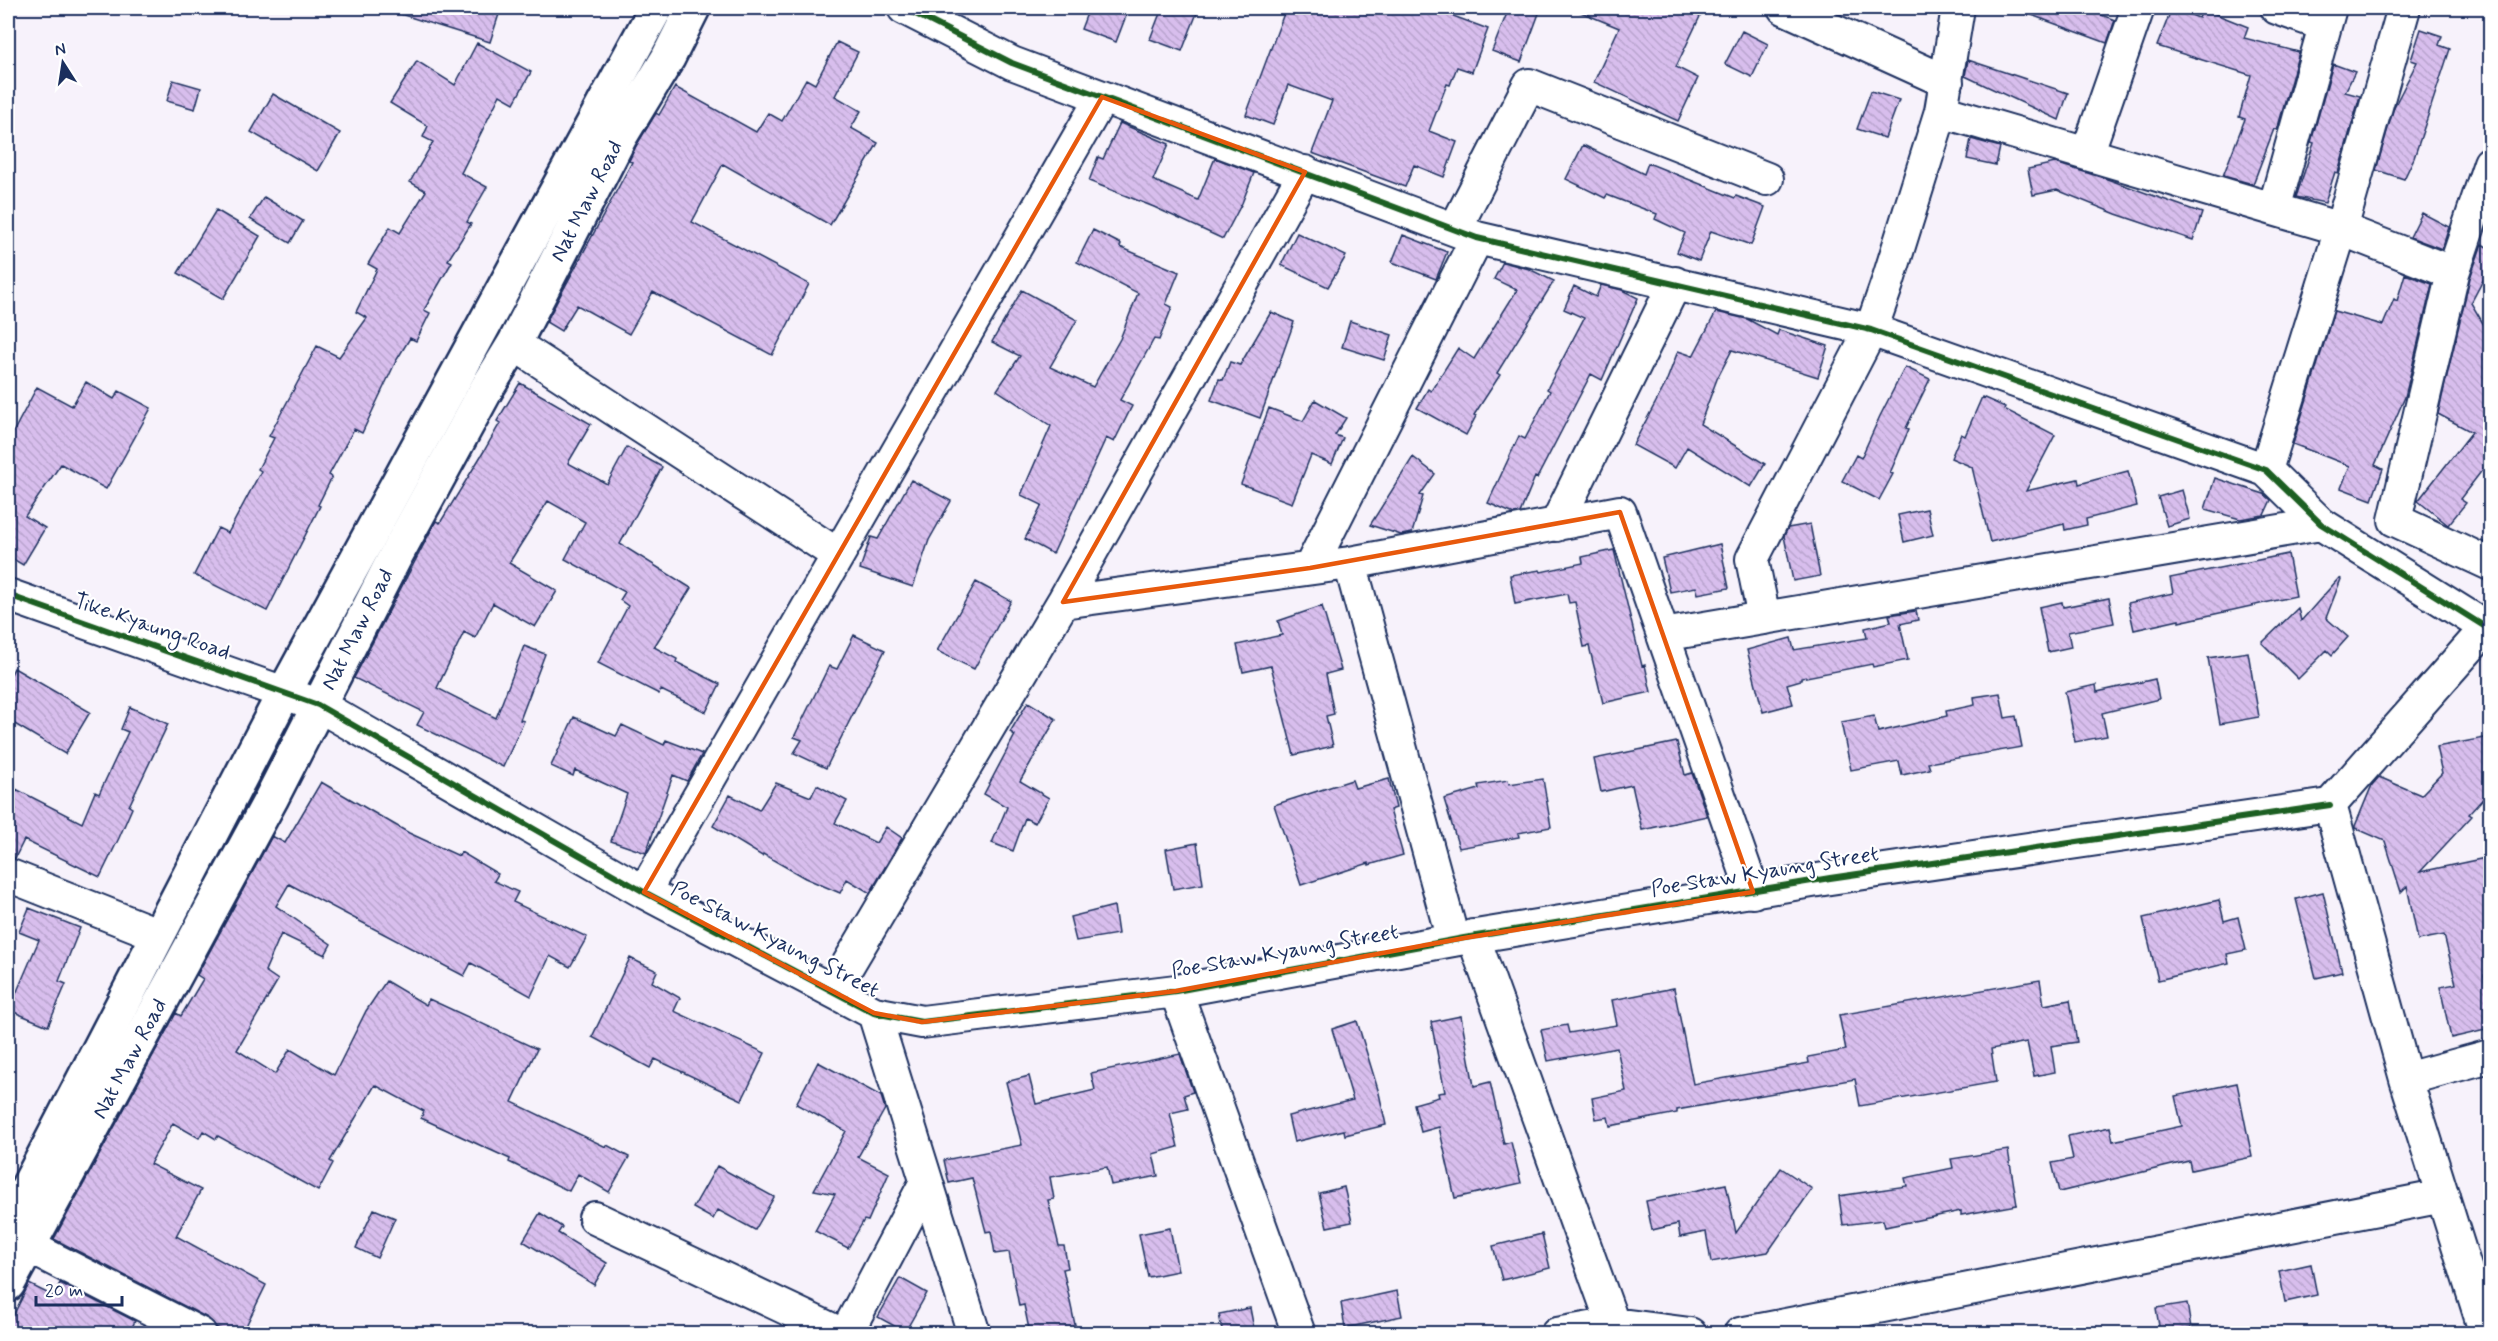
<svg xmlns="http://www.w3.org/2000/svg" width="2498" height="1341" viewBox="0 0 2498 1341" font-family="Mynerve,sans-serif">
<style>
.building{fill:url(#building-back-hatch);stroke:#1b2f5e;stroke-width:1.5}
.lines{fill:none;stroke-linecap:round;stroke-linejoin:round}
.street-casing{stroke:#1b2f5e;stroke-width:36}
.primary-casing{stroke:#1b2f5e;stroke-width:38}
.street{stroke:#fff;stroke-width:32}
.primary{stroke:#fff;stroke-width:33}
.cycleway-casing{stroke:#fff;stroke-width:10}
.cycleway{stroke:#1b5e20;stroke-width:6}
.marked{fill:none;stroke:#e8590c;stroke-width:4.5;stroke-linejoin:round}
.labels{text-anchor:middle;dominant-baseline:central;stroke-width:4.5;stroke-linejoin:round;paint-order:stroke}
.street-label{font-size:22px;fill:#1b2f5e;stroke:#fff}
</style>
<defs>
<pattern id="building-back-hatch" width="6" height="6" patternUnits="userSpaceOnUse" patternTransform="scale(1.5)"><rect width="6" height="6" fill="#d8beed"/><path d="M-1 5l2 2M0 0l6 6M5-1l2 2" fill="none" stroke="#b9a4ce"/></pattern>
</defs>
<rect width="100%" height="100%" fill="#f7f2fb"/>
<filter id="ink" filterUnits="userSpaceOnUse"><feTurbulence type="fractalNoise" baseFrequency=".0167" numOctaves="2"/><feDisplacementMap in="SourceGraphic" scale="12" xChannelSelector="R" yChannelSelector="G"/><feConvolveMatrix kernelMatrix="1 2 1 2 8 2 1 2 1" color-interpolation-filters="sRGB"/></filter>
<g filter="url(#ink)">
<path class="building" d="M398 8H501L490 42 397 13Z
M1089 8H1129L1116 42 1081 29Z
M1162 8H1199L1182 51 1150 39Z
M1286 8H1432L1488 29 1472 72 1457 67 1450 85 1447 84 1429 131 1457 142 1444 177 1414 165 1405 187 1312 153 1332 101 1288 85 1273 125 1246 115Z
M1509 8H1541L1521 62 1492 51Z
M1571 8H1704L1676 67 1698 78 1678 121 1594 82 1619 28Z
M2018 8H2083L2115 20 2107 43 2018 10Z
M2172 8 2199 18 2203 9 2248 27 2244 38 2299 52 2277 130 2274 129 2253 184 2223 176 2245 119 2239 117 2251 75 2157 46Z
M2421 29 2442 36 2439 45 2450 49 2414 158 2404 179 2376 170 2394 107 2417 62 2411 60Z
M1742 31 1768 44 1752 77 1725 64Z
M837 42 858 52 835 96 861 111 851 128 878 143 830 225 723 164 692 222 809 284 772 355 653 292 629 334 577 305 561 331 546 322 632 162 629 161 636 146 656 113 659 115 675 87 756 132 768 113 782 121 806 79 815 84Z
M477 43 531 72 514 103 500 95 461 173 487 187 467 222 471 224 448 260 452 262 424 310 430 313 416 341 410 338 396 361 362 433 354 429 329 475 332 477 318 505 320 506 267 611 194 575 218 528 228 533 261 471 258 469 274 438 269 436 317 346 339 357 367 318 356 312 377 269 368 264 390 227 400 233 426 191 410 182 433 142 423 137 428 126 390 103 417 61 455 85Z
M1968 60 2068 93 2059 120 1965 76Z
M2333 64 2355 72 2345 92 2360 96 2338 173 2335 172 2325 203 2296 197 2314 143 2311 142Z
M173 80 201 88 195 109 167 101Z
M1871 91 1899 100 1885 138 1857 129Z
M273 94 340 133 318 171 251 132Z
M1120 123 1169 144 1153 180 1198 200 1215 158 1254 173 1242 203 1223 239 1154 207 1089 181 1098 157 1103 159Z
M1971 139 2000 147 1996 165 1967 159Z
M1583 145 1644 174 1648 163 1735 198 1736 196 1765 207 1751 245 1711 231 1699 261 1677 252 1685 233 1655 219 1657 214 1607 195 1605 198 1566 179Z
M2055 163 2107 179 2202 213 2193 240 2116 214 2057 190 2033 195 2028 169Z
M264 197 303 221 290 243 250 219Z
M216 210 260 236 223 299 178 273Z
M2422 213 2449 227 2442 249 2410 237Z
M1093 230 1121 244 1120 247 1179 272 1166 304 1172 307 1159 340 1154 339 1120 400 1132 406 1114 442 1106 438 1053 554 1025 539 1042 505 1021 495 1051 426 997 390 1020 356 992 342 1022 290 1077 320 1050 367 1093 387 1120 339 1138 293 1077 262Z
M1297 233 1346 256 1328 287 1281 265Z
M1403 235 1447 252 1436 279 1392 262Z
M2482 244 2490 249V267L2471 303 2490 335V460L2460 499 2466 503 2448 525 2418 501 2472 432 2438 414 2470 278Z
M1503 262 1529 269 1554 281 1497 373 1500 375 1474 415 1476 416 1466 435 1417 408 1428 389 1431 391 1458 348 1474 359 1517 290 1494 279Z
M2405 274 2432 284 2405 397 2375 465 2383 469 2372 500 2341 488 2350 466 2293 444 2334 311 2383 325 2394 299 2397 301Z
M1601 285 1622 290 1638 298 1602 380 1591 374 1537 478 1535 477 1520 513 1514 514 1488 503 1519 436 1525 439 1550 391 1547 389 1584 318 1564 309 1574 286 1596 297Z
M1271 312 1294 322 1260 418 1211 400 1219 379 1223 380 1230 362 1240 365Z
M1716 312 1747 319 1777 335 1779 330 1828 346 1818 377 1732 350 1717 379 1700 424 1765 464 1751 487 1687 447 1675 468 1633 445 1665 385 1678 351 1693 356Z
M1350 321 1392 335 1384 360 1342 347Z
M1905 367 1930 379 1906 428 1909 429 1890 473 1893 474 1879 500 1842 481 1856 455 1861 458 1880 416Z
M86 382 114 399 119 391 151 408 106 489 61 464 25 516 45 528 23 565 8 556V442L37 387 72 406Z
M520 383 591 424 568 463 607 484 627 447 662 467 620 544 691 588 654 647 677 659 676 662 720 684 706 712 661 690 659 694 598 663 628 606 620 600 625 592 565 559 585 522 548 501 509 563 557 591 535 627 493 603 475 638 464 632 437 688 496 718 524 646 545 654 520 720 524 721 503 767 417 725 424 712 354 678 436 521 440 523 484 451 500 423 497 421Z
M1982 397 2005 407 2004 409 2055 435 2026 491 2078 479 2079 484 2128 471 2137 506 2086 519 2087 525 2065 530 2064 524 1990 542 1972 467 1951 458 1961 434 1965 436Z
M1315 400 1346 418 1335 435 1343 438 1332 464 1311 455 1292 503 1241 484 1269 408 1303 421Z
M1413 457 1435 474 1420 495 1423 496 1412 533 1401 535 1370 525Z
M2215 478 2264 494 2271 500 2264 515 2240 519 2205 509Z
M911 480 951 501 929 540 913 587 860 569 871 537 878 539Z
M2182 490 2190 519 2167 526 2158 497Z
M1927 509 1933 535 1904 542 1898 515Z
M1810 524 1820 576 1793 581 1784 536 1788 528Z
M1720 544 1729 588 1698 594 1696 587 1670 592 1662 558Z
M1614 550 1642 666 1645 665 1651 692 1603 703 1589 646 1584 647 1575 602 1569 603 1567 594 1515 604 1510 575 1540 570 1541 572 1583 563 1582 557Z
M2288 554 2296 596 2179 622V620L2134 630 2128 603 2173 593 2170 578Z
M2339 578 2341 579 2326 618 2348 637 2332 655 2327 650 2298 679 2262 643 2298 608 2301 621Z
M976 582 1011 601 974 669 937 651Z
M2109 598 2114 623 2068 632 2071 647 2048 652 2039 607 2062 602 2063 607Z
M1322 606 1341 670 1326 674 1334 714 1326 716 1333 746 1294 755 1271 666 1243 672 1237 645 1282 635 1278 621Z
M1916 611 1918 620 1900 624 1908 660 1873 667 1872 664 1801 678V680L1787 684 1793 704 1763 712 1747 650 1791 638 1794 650 1867 638 1865 628 1891 622 1889 615Z
M854 635 885 650 826 768 794 753 802 740 794 737 829 666 837 669Z
M2248 652 2259 717 2220 724 2208 658Z
M14 668 90 712 65 754 8 720V681Z
M2155 679 2159 699 2102 713 2107 736 2075 742 2065 692 2096 685 2097 692Z
M2000 693 2005 718 2016 716 2022 747 1928 763 1930 769 1902 775 1899 761 1851 770 1841 722 1874 716 1878 732 1947 716 1946 711 1975 705 1974 697Z
M1028 702 1056 719 1020 781 1049 798 1035 823 1025 818 1013 851 992 843 1007 807 984 794 1015 735 1010 732Z
M130 707 168 724 129 806 132 808 119 838 100 877 24 840 15 858 8 857V806L16 789 82 823 95 792 99 794 128 732 121 729Z
M574 717 616 736 622 725 664 745 666 740 702 754 687 781 673 775 646 853 611 841 627 794 575 770 573 776 551 766Z
M2490 737V791L2469 814 2472 816 2420 872 2490 857V974L2484 975 2490 1004V1029L2451 1038 2440 987 2456 984 2444 935 2418 940 2407 886 2401 892 2385 841 2355 828V826L2372 785 2379 777 2421 795 2442 773 2436 747Z
M1677 742 1685 775 1692 773 1707 816 1642 830 1632 785 1601 792 1594 759Z
M1389 779 1396 808 1390 810 1403 855 1369 865V863L1301 885 1274 805 1352 780 1355 788Z
M1543 779 1551 827 1518 833 1519 837 1459 848 1444 799 1479 789 1478 785 1508 780 1509 784Z
M321 782 409 833 459 856 461 852 498 874 494 881 518 892 513 902 587 937 570 967 550 956 531 996 471 963 464 976 289 884 276 906 331 944 325 955 281 934 265 971 278 980 237 1050 275 1074 290 1049 334 1075 366 1011 386 981 426 1005 429 999 537 1049 512 1102 606 1147 607 1145 629 1157 609 1192 578 1174 569 1191 509 1162 510 1159 421 1118 424 1111 375 1085 330 1161 333 1163 318 1191 218 1136 216 1139 203 1131 199 1138 173 1123 150 1164 201 1190 176 1236 266 1285 242 1334H229L216 1327 208 1318 54 1239 176 1013 181 1016 203 979 197 975 272 836 285 843Z
M776 783 811 797 817 785 847 801 835 823 876 843 886 827 902 838 870 893 847 879 840 893 805 878 763 854 762 856 713 826 730 795 759 810Z
M1197 843 1203 884 1173 889 1166 849Z
M2323 892 2342 972 2316 978 2296 899Z
M2219 900 2224 921 2238 917 2246 950 2227 954 2229 963 2158 980 2143 918Z
M1114 906 1118 934 1076 941 1070 917Z
M29 908 80 928 59 981 66 984 48 1026 9 1010 39 940 19 932Z
M630 958 657 971 652 982 680 998 674 1011 765 1053 742 1100 655 1059 650 1068 592 1037Z
M2040 980 2044 1005 2070 1000 2077 1042 2051 1046 2055 1072 2034 1076 2027 1042 1991 1049 1996 1082 1860 1106 1855 1079 1677 1110V1113L1610 1126 1608 1117 1596 1119 1592 1098 1626 1091 1617 1048 1548 1061 1541 1030 1567 1025 1569 1033 1617 1025 1612 1000 1674 988 1693 1084 1809 1063 1808 1057 1846 1050 1839 1015Z
M1461 1016 1474 1086 1490 1082 1504 1144 1511 1142 1521 1183 1455 1198 1439 1127 1421 1132 1414 1104 1439 1097 1438 1093 1445 1092 1431 1022Z
M1357 1021 1379 1093 1386 1125 1345 1135 1344 1130 1294 1142 1288 1116 1353 1100 1332 1029Z
M1180 1054 1193 1092 1184 1095 1188 1109 1170 1113 1178 1147 1153 1154 1158 1176 1111 1185 1107 1167 1050 1177 1054 1199 1048 1200 1059 1246H1064L1068 1268 1063 1269 1077 1334H1030L1024 1305 1019 1306 1009 1252 995 1254 991 1231 986 1232 972 1178 949 1183 944 1160 1022 1145 1006 1082 1029 1076 1036 1104 1095 1090 1091 1073Z
M818 1062 881 1096 885 1109 858 1157 889 1173 868 1221 864 1220 848 1248 815 1231 835 1194 814 1190 846 1131 796 1104Z
M2237 1083 2252 1157 2191 1170 2189 1161 2059 1192 2052 1163 2073 1159 2068 1136 2110 1127 2113 1141 2182 1126 2175 1096Z
M2008 1150 2017 1205 1961 1215V1211L1885 1227 1883 1220 1843 1225 1839 1196 1907 1186 1905 1178 1953 1168 1951 1159Z
M717 1166 774 1197 755 1230 718 1210 713 1219 693 1208Z
M1781 1168 1812 1189 1768 1252 1711 1262 1706 1232 1680 1237 1678 1224 1652 1230 1646 1201 1726 1184 1736 1233Z
M1344 1187 1352 1222 1327 1227 1319 1193Z
M374 1209 395 1218 377 1258 356 1248Z
M540 1213 562 1227 558 1233 607 1263 594 1285 523 1241Z
M1170 1228 1178 1271 1148 1277 1139 1234Z
M1542 1234 1550 1268 1502 1280 1493 1246Z
M2311 1264 2317 1295 2285 1302 2279 1271Z
M900 1278 927 1293 905 1332 878 1317Z
M60 1283 135 1321 129 1334H8V1326L29 1284 53 1296Z
M1397 1291 1402 1316 1345 1328 1341 1303Z
M2187 1303 2191 1328 2160 1332 2156 1308Z
M1250 1308 1255 1334H1223L1219 1314Z"/>
<g class="lines">
<defs>
<path id="street" d="M904 8 1012 63 1477 238 1871 330 2266 470 2321 524 2487 628
M1784 8 1947 82
M2277 8 2325 25
M1941 111 2341 229 2453 273 2395 520 2490 564
M2087 154 2138 8
M2274 209 2330 8
M1455 229 1529 85 1767 179
M2453 273 2490 163
M514 344 838 555
M2266 470 2341 229 2404 8
M1556 525 1675 283
M1350 563 1453 940
M1310 568 1477 238
M8 595 318 705 644 892 874 1013 922 1022 1176 991 1464 938 1830 878 2330 805
M1063 602 1350 563 1620 512 1753 892
M1764 618 1752 559 1871 330 1887 284 1941 111 1958 8
M1663 635 2321 524
M8 875 157 934
M644 892 1102 97
M1473 936 1613 1324
M833 990 1063 602 1305 172
M1176 991 1299 1334
M874 1013 974 1334
M2406 1079 2490 1056
M595 1218 841 1334
M8 1236 200 1334
M846 1334 926 1182
M1557 1334 1613 1324 1690 1334
M1740 1334 2443 1196
M2486 1334 2406 1079 2330 805 2490 624"/>
<g id="primary">
<path d="M8 1225 284 693 656 8"/>
<path id="s1" d="M8 1284 271 799 395 557 487 388 514 344 620 137 668 58 693 8"/>
</g>
</defs>
<use href="#street" class="street-casing"/>
<use href="#primary" class="primary-casing"/>
<use href="#street" class="street"/>
<use href="#primary" class="primary"/>
<defs>
<path id="cycleway" d="M904 8 1012 63 1477 238 1871 330 2266 470 2321 524 2487 628
M8 595 318 705 644 892 874 1013 922 1022 1176 991 1464 938 1830 878 2330 805"/>
</defs>
<use href="#cycleway" class="cycleway-casing"/>
<use href="#cycleway" class="cycleway"/>
</g>
</g>
<path class="marked" d="M1102 97 1305 172 1063 602 1310 568 1620 512 1753 892 1464 938 1176 991 922 1022 874 1013 644 892Z"/>
<g class="labels">
<g class="street-label">
<text stroke="none"><textPath href="#s1" startOffset="1228">Nat Maw Road</textPath></text>
<text transform="translate(152 627) rotate(19)">Tike Kyaung Road</text>
<text stroke="none"><textPath href="#s1" startOffset="742">Nat Maw Road</textPath></text>
<text transform="translate(1765 872) rotate(-9)">Poe Staw Kyaung Street</text>
<text transform="translate(775 940) rotate(27)">Poe Staw Kyaung Street</text>
<text transform="translate(1285 952) rotate(-10)">Poe Staw Kyaung Street</text>
<text stroke="none"><textPath href="#s1" startOffset="256">Nat Maw Road</textPath></text>
</g>
</g>
<rect width="2498" height="1341" fill="none" stroke="#fff" stroke-width="30"/>
<rect x="15" y="15" width="2468" height="1311" fill="none" stroke="#1b2f5e" stroke-width="2" filter="url(#ink)"/>
<g transform="translate(63 63) rotate(348)" stroke="#ffffff" stroke-width="4.5" paint-order="stroke">
<path d="M0-4.5L10 22L0 15L-10 22Z" fill="#1b2f5e"/>
<text y="-9" font-size="16" font-weight="bold" text-anchor="middle" fill="#1b2f5e">N</text>
</g>
<path d="M36 1296v9h86v-9" fill="none" stroke="#1b2f5e" stroke-width="3"/>
<text x="45" y="1296" font-size="18" fill="#1b2f5e" stroke="#ffffff" stroke-width="4.5" paint-order="stroke">20 m</text>
</svg>
